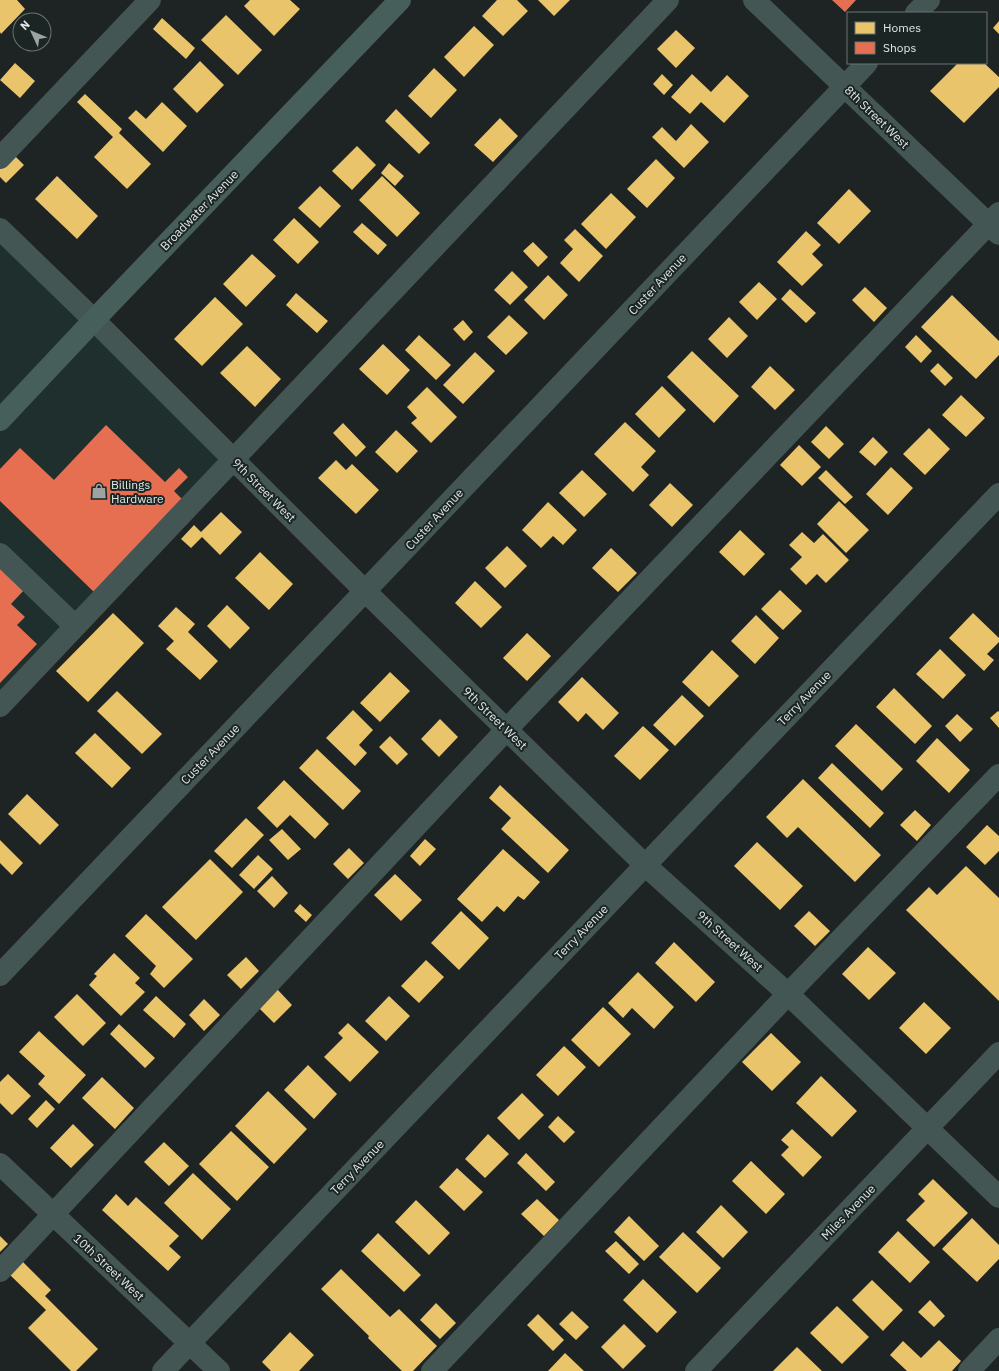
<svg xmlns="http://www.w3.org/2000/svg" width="999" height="1371" viewBox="0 0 999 1371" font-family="'IBM Plex Sans',sans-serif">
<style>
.built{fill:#1e2f2d}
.homes{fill:#e9c46a}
.shops{fill:#e76f51}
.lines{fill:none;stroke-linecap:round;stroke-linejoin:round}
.minor{stroke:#435653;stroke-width:22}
.major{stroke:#475f5b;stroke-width:22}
.labels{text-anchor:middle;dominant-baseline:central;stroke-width:4;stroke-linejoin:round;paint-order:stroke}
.street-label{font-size:12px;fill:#e1e8e6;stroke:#1b2624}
.poi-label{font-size:12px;fill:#e1e8e6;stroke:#1b2624;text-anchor:start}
</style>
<rect width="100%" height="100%" fill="#1e2323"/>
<path class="built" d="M0 228 233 459 0 706Z"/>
<path class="homes" d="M0 0H17L25 9 1 34 0 32Z
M250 0H290L300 9 274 36 244 6Z
M497 0H517L528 11 503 36 482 16Z
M538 0H570L554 16Z
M226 15 262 50 238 75 201 40Z
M162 18 195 48 186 59 153 29Z
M999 21V34L993 28Z
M474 26 494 45 464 77 444 57Z
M676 30 695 48 676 68 657 49Z
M200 61 224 85 197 113 173 89Z
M15 63 35 81 20 98 0 80Z
M958 63H984L999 77V87L964 123 930 91Z
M434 68 457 90 431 118 408 96Z
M662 74 673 85 664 95 653 84Z
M692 74 711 92 727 75 749 96 724 123 701 102 690 114 671 97Z
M85 94 122 129 119 133 151 164 127 189 94 157 113 137 77 102Z
M162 102 187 126 163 152 128 118 136 110 146 119Z
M396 109 430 143 419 154 385 121Z
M500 118 518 136 493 162 474 145Z
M691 124 709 142 684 168 652 137 662 127 676 141Z
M357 146 376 165 352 190 332 171Z
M13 154 24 165 6 183 0 177V166Z
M656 159 675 178 647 208 627 189Z
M389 163 404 176 395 186 381 173Z
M57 176 98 216 77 239 35 199Z
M382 176 420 213 397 237 359 200Z
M320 186 341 206 320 228 298 208Z
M849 189 871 211 839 244 817 223Z
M611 193 636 217 606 249 581 224Z
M294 218 319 242 298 264 273 240Z
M362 223 387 245 378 255 353 232Z
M575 229 603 256 579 282 560 263 573 249 564 240Z
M806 231 821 245 812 254 823 265 802 286 777 262Z
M533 242 548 257 538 267 523 251Z
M252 254 276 276 246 307 223 284Z
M512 271 528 287 510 305 494 290Z
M548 275 568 295 544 320 524 300Z
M759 282 777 299 757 320 739 302Z
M865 287 887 308 874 322 852 300Z
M790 289 816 313 806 323 781 299Z
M296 293 328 321 317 333 286 305Z
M952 295 999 341V355L976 379 921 327Z
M215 297 243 324 202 366 174 339Z
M509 315 528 333 506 355 487 337Z
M729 317 748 336 727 358 708 339Z
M463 320 473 332 464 341 453 329Z
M419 335 451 365 436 380 405 350Z
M916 335 932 351 921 363 905 347Z
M383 344 410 370 387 395 359 369Z
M247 346 281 379 255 407 220 373Z
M692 351 739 396 714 423 667 377Z
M475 352 495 371 463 404 443 385Z
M938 363 953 378 945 386 930 371Z
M770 366 795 390 775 410 751 387Z
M662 386 686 410 659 438 635 414Z
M427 387 457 417 431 443 411 423 417 418 407 407Z
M961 395 985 418 966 437 942 415Z
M625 422 656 451 641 467 649 475 633 492 594 454Z
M343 423 366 447 356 457 333 433Z
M826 426 844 444 829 459 811 442Z
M929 428 950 449 925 475 903 454Z
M396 430 418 451 397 473 375 452Z
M873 437 888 452 875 466 859 452Z
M799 445 821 467 802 486 780 465Z
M336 460 346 470 352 464 379 490 356 514 318 478Z
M891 467 913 488 888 515 866 494Z
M582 470 607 494 584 517 559 493Z
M826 470 853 497 845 504 818 478Z
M670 483 693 505 672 527 649 505Z
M839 501 869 530 846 553 817 524Z
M548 502 577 530 563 545 553 536 541 548 522 530Z
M221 512 242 532 220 555 202 537 191 548 181 539 194 525 201 532Z
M740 530 765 554 744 576 719 552Z
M802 532 814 543 823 534 849 560 826 583 817 574 806 585 790 569 802 557 789 545Z
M507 546 527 566 505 588 485 568Z
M611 548 637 573 618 592 592 568Z
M260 552 293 584 269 610 235 578Z
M475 581 502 607 481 628 455 603Z
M780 590 802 611 783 630 761 609Z
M227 605 250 628 230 649 207 626Z
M176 607 195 624 188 632 218 661 200 680 166 649 174 641 158 626Z
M113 613 144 643 88 702 56 671Z
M973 613 999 638V642L987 654 994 660 984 671 949 638Z
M756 615 779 638 755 664 731 641Z
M527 633 551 656 527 681 503 658Z
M940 649 966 675 943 699 916 674Z
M712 650 739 676 709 707 682 682Z
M390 672 410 691 380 722 360 703Z
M582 677 619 713 603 730 586 713 578 722 558 702Z
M894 688 932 726 915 744 876 707Z
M117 691 162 734 142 754 97 711Z
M682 695 704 716 675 746 653 725Z
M353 710 373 730 359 745 367 753 355 766 326 738Z
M998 711 999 712V728L990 718Z
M957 714 973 729 960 742 945 726Z
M440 719 458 737 439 757 421 739Z
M856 724 903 769 882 791 835 746Z
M643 726 669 750 640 780 614 756Z
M95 733 131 768 112 788 75 753Z
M390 736 408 754 397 765 379 747Z
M937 738 970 770 949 793 916 761Z
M317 749 361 791 343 810 299 768Z
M832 763 884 813 870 828 818 778Z
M803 779 881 855 855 882 798 827 787 838 766 817Z
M284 780 329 824 315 839 290 815 277 828 257 808Z
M500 785 569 850 548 873 501 829 511 818 489 798Z
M27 794 59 825 40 845 8 814Z
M915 810 931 825 917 841 900 825Z
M246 818 264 835 232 868 214 851Z
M987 825 999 836V851L985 865 966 847Z
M282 829 301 849 288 860 269 840Z
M425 839 436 849 420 866 410 856Z
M0 840 23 863 12 875 0 863Z
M757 842 803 886 780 910 734 866Z
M349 848 364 863 348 879 333 864Z
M503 849 540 882 524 900 518 896 504 912 497 906 482 922 457 899Z
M258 855 273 869 254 889 239 875Z
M210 859 243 892 196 940 162 907Z
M966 866 999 898V1001L906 910 929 887 937 895Z
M395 874 422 900 401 921 374 895Z
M272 876 288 893 274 908 257 891Z
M300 904 312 915 306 922 294 911Z
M461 911 489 938 459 970 431 943Z
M809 911 830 931 815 946 794 926Z
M146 914 193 959 164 988 150 974 156 966 125 936Z
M674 942 715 982 696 1002 655 963Z
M868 947 896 973 869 1000 842 974Z
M114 953 140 978 135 983 145 992 121 1016 89 985 97 976 94 974Z
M246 957 259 971 241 989 227 975Z
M426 960 444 977 419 1003 401 986Z
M638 972 674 1007 654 1029 632 1008 623 1018 608 1003Z
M277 989 292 1005 274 1023 258 1007Z
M77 994 106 1023 83 1046 54 1017Z
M156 996 186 1024 174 1038 143 1010Z
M389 996 410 1016 386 1041 365 1021Z
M204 999 220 1015 204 1031 189 1015Z
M924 1002 951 1028 926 1054 899 1028Z
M603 1007 631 1034 599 1067 571 1040Z
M348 1023 379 1052 350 1082 324 1057 343 1038 338 1033Z
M119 1024 155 1058 145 1068 110 1034Z
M39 1031 86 1075 59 1104 38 1084 45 1076 19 1052Z
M771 1033 801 1062 772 1091 742 1062Z
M564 1046 586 1067 558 1096 536 1075Z
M308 1065 337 1094 314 1119 284 1090Z
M8 1074 31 1096 12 1115 0 1103V1082Z
M821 1076 857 1111 832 1137 796 1103Z
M102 1077 134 1108 115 1129 82 1098Z
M268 1091 307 1129 274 1164 235 1126Z
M522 1093 544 1115 519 1140 497 1118Z
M46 1100 55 1109 37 1128 28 1119Z
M558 1116 575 1132 564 1143 548 1127Z
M73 1124 94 1145 71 1168 50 1148Z
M792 1129 822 1157 803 1177 781 1155 789 1147 781 1140Z
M231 1131 269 1167 237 1201 199 1164Z
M488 1134 509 1154 485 1178 465 1159Z
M164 1142 189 1166 169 1186 144 1162Z
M526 1153 555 1182 546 1191 517 1163Z
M751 1161 785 1194 766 1214 732 1181Z
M457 1168 483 1192 464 1211 439 1187Z
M193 1173 231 1209 202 1240 164 1203Z
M933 1179 968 1213 934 1247 906 1220 925 1201 918 1194Z
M116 1194 128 1206 136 1197 179 1236 169 1246 181 1257 168 1271 102 1210Z
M537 1199 559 1220 544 1236 521 1214Z
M416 1200 450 1233 429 1255 395 1222Z
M721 1205 748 1232 723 1258 696 1232Z
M629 1216 659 1246 644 1261 614 1232Z
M972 1218 999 1245V1259L977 1282 942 1249Z
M898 1231 930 1262 910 1283 878 1252Z
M683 1232 721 1268 697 1293 659 1257Z
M378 1233 421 1275 404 1292 361 1251Z
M0 1236 8 1244 0 1252Z
M616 1241 639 1264 629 1274 605 1251Z
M22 1261 51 1290 45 1296 98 1349 76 1371H71L28 1328 46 1310 9 1274Z
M341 1269 390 1317 399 1309 437 1346 413 1371H402L368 1338 369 1336 321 1289Z
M643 1279 677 1312 657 1333 623 1300Z
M872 1280 903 1310 883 1331 852 1300Z
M930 1300 945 1316 934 1327 918 1312Z
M436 1303 456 1323 440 1339 420 1320Z
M837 1306 869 1337 842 1364 810 1333Z
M572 1311 589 1327 576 1340 559 1324Z
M538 1314 564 1340 553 1351 527 1325Z
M624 1324 646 1346 623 1369 601 1347Z
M290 1332 314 1355 299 1371H271L262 1362Z
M939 1340 961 1361 952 1371H907L890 1355 903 1341 921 1358Z
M797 1347 822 1371H773Z
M565 1353 584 1371H548Z"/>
<path class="shops" d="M832 0H856L845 12Z
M106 425 165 482 179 468 188 477 174 491 184 501 95 593 0 501V469L20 448 54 480Z
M0 565 25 589 11 604 25 617 17 625 37 644 0 683Z"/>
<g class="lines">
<path class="minor" d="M754 0 999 234
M916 13 929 0
M0 158 150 0
M0 229 94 320 365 591 645 865 788 994 999 1197
M0 554 75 626
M0 706 668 0
M0 975 867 63
M0 1164 219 1371
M0 1271 507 729 999 213
M163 1371 999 494
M432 1371 788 994 999 775
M696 1371 999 1053
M969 1371 999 1339"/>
<path class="major" d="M0 420 94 320 400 0"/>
</g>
<defs>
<symbol id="shop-bare" viewBox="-9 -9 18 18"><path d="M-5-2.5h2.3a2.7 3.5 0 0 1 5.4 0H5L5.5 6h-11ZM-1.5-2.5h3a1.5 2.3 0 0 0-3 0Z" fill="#9da3a2" stroke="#1b2624" stroke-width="2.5" paint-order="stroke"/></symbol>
</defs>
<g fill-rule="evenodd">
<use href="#shop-bare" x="88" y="480" width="22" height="22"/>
</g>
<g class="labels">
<g class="street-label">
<text transform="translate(877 117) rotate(44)">8th Street West</text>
<text transform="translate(199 210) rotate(-46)">Broadwater Avenue</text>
<text transform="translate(657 284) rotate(-47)">Custer Avenue</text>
<text transform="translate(264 490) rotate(45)">9th Street West</text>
<text transform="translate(434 519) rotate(-47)">Custer Avenue</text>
<text transform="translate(804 698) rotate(-46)">Terry Avenue</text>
<text transform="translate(495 718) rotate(44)">9th Street West</text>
<text transform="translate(210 754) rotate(-46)">Custer Avenue</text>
<text transform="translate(581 932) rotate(-46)">Terry Avenue</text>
<text transform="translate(730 941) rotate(42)">9th Street West</text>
<text transform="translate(357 1167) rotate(-46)">Terry Avenue</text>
<text transform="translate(848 1212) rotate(-46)">Miles Avenue</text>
<text transform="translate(109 1267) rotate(43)">10th Street West</text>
</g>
<g class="poi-label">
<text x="111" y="484">Billings<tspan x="111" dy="14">Hardware</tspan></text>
</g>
</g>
<rect x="847" y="12" width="140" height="52" fill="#1b2624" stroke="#6a7472"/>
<rect x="855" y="22" width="20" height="12" fill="#e9c46a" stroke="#6a7472"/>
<text x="883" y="32" font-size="12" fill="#e1e8e6">Homes</text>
<rect x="855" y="42" width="20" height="12" fill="#e76f51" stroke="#6a7472"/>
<text x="883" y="52" font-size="12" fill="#e1e8e6">Shops</text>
<g transform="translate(32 32) rotate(314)"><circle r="19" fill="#1b2624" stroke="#6a7472"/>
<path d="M0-3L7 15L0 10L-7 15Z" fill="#9da3a2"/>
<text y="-6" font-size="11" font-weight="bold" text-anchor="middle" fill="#e1e8e6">N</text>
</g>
</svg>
